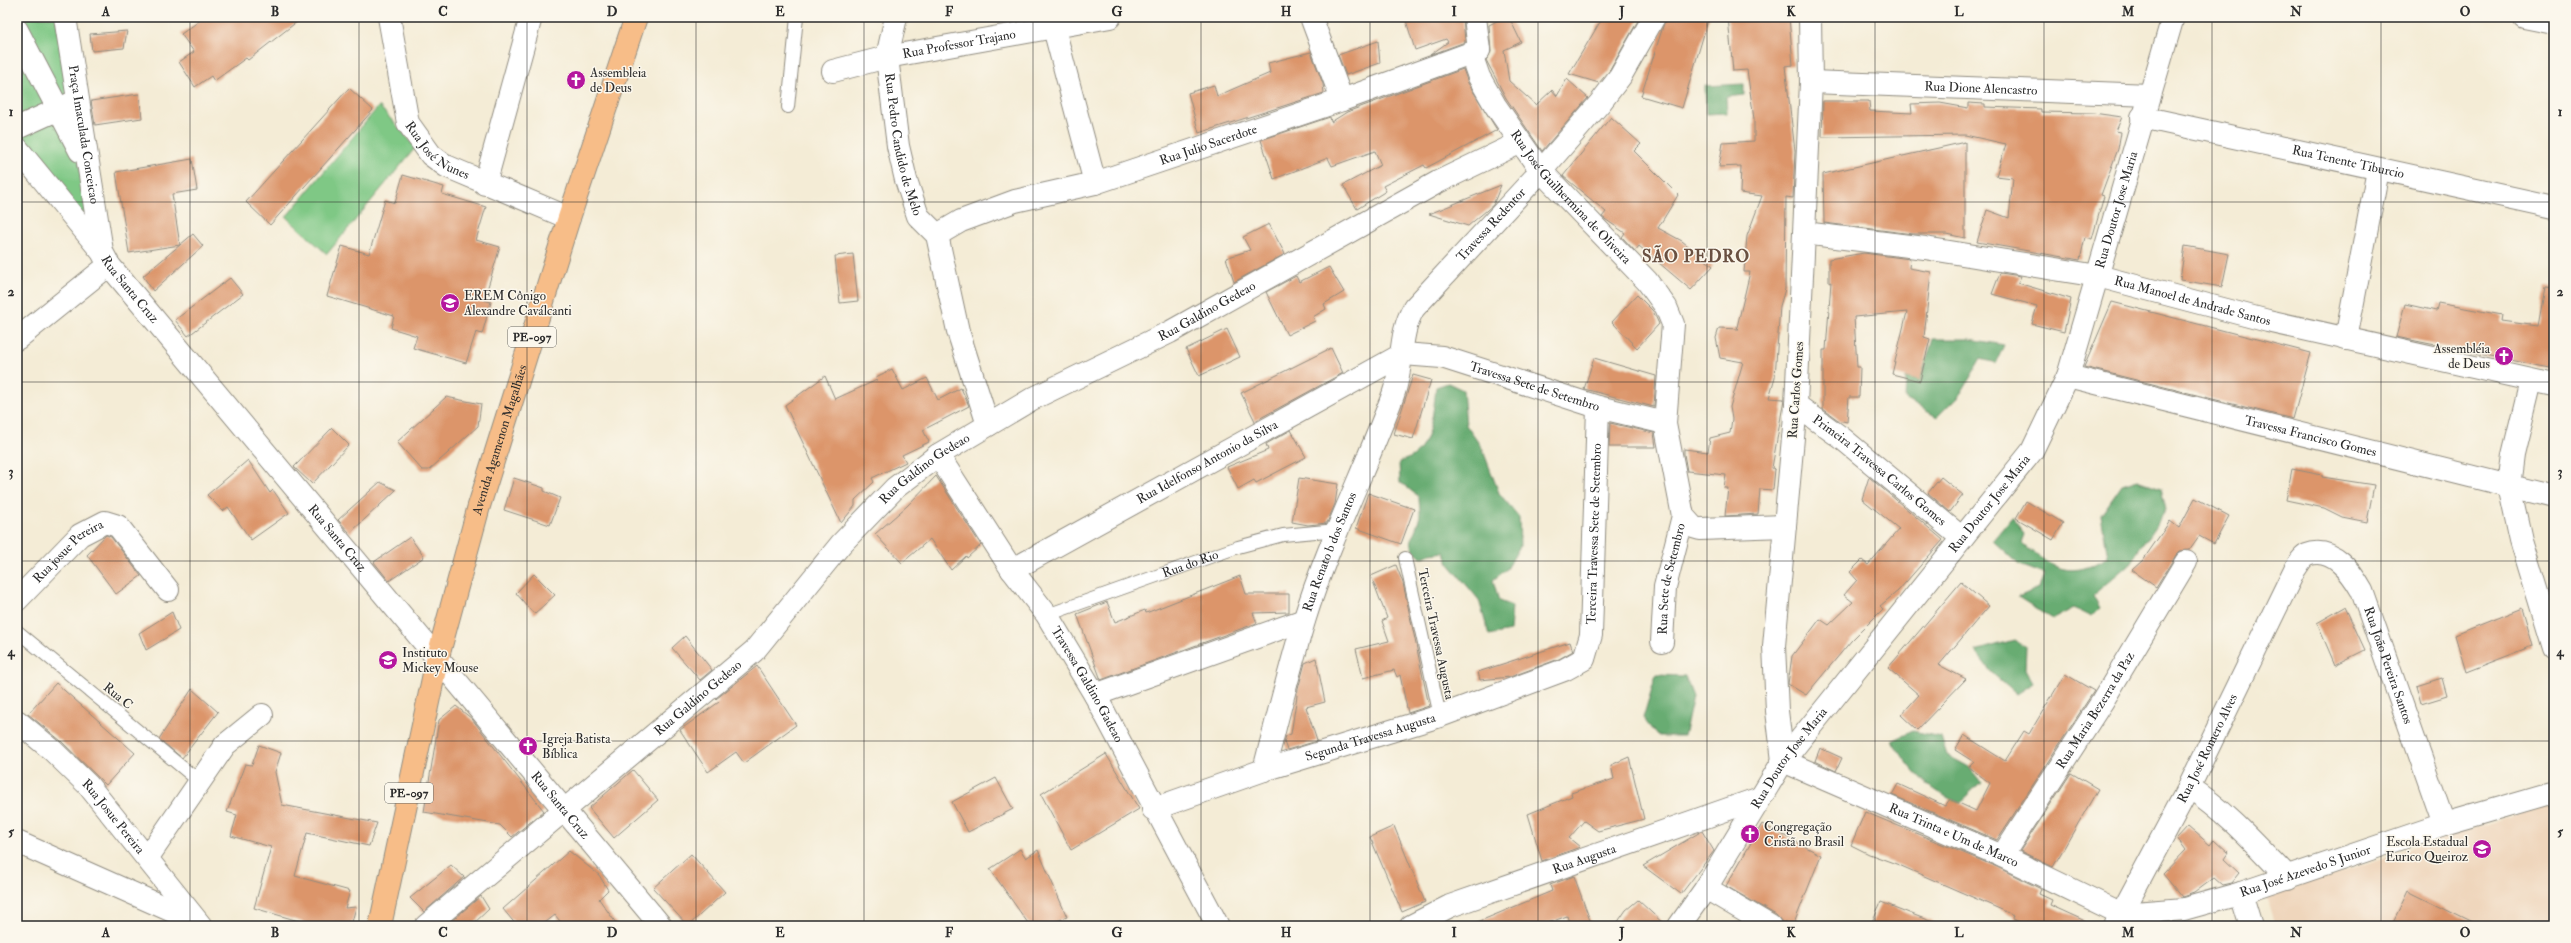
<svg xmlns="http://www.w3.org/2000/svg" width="2571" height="943" viewBox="0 0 2571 943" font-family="'IM FELL Double Pica',serif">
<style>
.built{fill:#efd6bc}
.green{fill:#7fc885;stroke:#557a58}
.forest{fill:#67ac72;stroke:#496c4e}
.building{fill:#dc956a}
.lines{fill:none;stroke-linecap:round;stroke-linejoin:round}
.service-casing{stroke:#908c80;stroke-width:14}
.minor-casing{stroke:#908c80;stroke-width:24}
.primary-casing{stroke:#908c80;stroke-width:24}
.service{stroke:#fff;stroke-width:12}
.minor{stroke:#fff;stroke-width:22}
.primary{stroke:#f7bd88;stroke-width:22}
.grid{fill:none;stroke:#2b2b2b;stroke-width:1;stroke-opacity:0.55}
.labels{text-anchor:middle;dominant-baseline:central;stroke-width:3;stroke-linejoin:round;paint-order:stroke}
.shield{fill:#fbf7ec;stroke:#696865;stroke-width:1}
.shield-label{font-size:12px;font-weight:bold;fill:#2b2b2b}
.street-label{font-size:13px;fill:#2b2b2b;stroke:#fbf7ec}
.poi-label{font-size:13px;fill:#2b2b2b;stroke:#fbf7ec;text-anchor:start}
.district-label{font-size:17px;font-weight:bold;letter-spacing:1px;fill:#695041;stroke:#fbf7ec}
.neatline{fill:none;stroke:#2b2b2b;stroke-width:1.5}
.grid-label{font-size:13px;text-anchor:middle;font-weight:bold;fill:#2b2b2b}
</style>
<rect width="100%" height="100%" fill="#fbf7ec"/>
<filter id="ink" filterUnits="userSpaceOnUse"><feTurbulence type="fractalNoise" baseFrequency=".025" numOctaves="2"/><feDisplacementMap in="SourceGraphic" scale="8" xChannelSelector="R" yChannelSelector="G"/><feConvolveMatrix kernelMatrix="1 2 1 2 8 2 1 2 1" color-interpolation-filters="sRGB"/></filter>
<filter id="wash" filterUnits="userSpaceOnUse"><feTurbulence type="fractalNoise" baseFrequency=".012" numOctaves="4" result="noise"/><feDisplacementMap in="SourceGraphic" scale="16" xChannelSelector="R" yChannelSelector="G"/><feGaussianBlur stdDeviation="0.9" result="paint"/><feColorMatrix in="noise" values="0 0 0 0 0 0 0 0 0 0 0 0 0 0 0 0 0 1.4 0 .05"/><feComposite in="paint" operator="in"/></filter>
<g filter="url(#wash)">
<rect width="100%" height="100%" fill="#f4ecd6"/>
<path class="built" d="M2554 802V926H2275L2266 896Z"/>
<path class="green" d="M17 17H56L89 226 17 139Z
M379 106 416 147 327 254 286 217Z"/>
<path class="forest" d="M1744 84V95L1726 97 1727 113 1706 114 1705 86Z
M1933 339H1970L2004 345 1996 363 1981 359 1961 393 1937 417 1905 399 1906 378 1920 381Z
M1448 383 1463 390 1466 425 1482 448 1499 493 1519 517 1520 546 1507 569 1493 580 1499 601 1512 606 1510 631 1489 635 1479 600 1449 564 1445 552 1430 554 1421 558C1404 541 1414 539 1419 519 1421 513 1419 504 1419 497L1400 482 1399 462C1403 460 1409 459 1413 456 1431 445 1434 406 1436 387Z
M2138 480 2161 488 2166 510 2128 566 2093 596 2100 609 2092 617 2074 608 2053 619 2018 597 2039 588 2044 574 2020 565 1993 540 2012 517 2025 533 2022 543C2052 570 2072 580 2108 557L2101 515 2122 485Z
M2014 640 2026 647 2025 669 2033 683 2016 694 1992 673 1975 651Z
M1656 675 1685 676 1693 697 1684 736H1657L1643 718Z
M1913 731 1941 737 1947 755 1969 767 1981 782 1959 803C1925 788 1912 771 1892 741Z"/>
<g id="blocks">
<path class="building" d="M205 17H303L248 60 246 58 214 81 211 76 195 87 179 62 194 52 181 34Z
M1405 17H1463L1465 42 1430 55 1448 42 1446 39 1415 50Z
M1505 17H1509L1521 42 1504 50 1509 81 1536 105 1552 90 1557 96 1567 79 1588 98 1542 151 1506 98 1486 60 1491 52 1489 25Z
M1603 17H1640L1610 70 1599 83 1569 74Z
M1666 17H1709L1682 108 1641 96Z
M1728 17H1789L1793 65 1785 66 1795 151 1793 198 1786 197 1785 289 1780 306 1775 377 1769 398 1784 399 1772 468 1775 469 1773 490 1760 489 1758 514 1725 516 1728 488H1724L1726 475 1687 471 1684 454V449L1708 452 1710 438 1730 433 1732 419 1730 407 1743 362 1720 358 1716 338 1719 328 1739 329 1737 327 1750 272H1744L1747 236 1762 196 1740 193 1741 166 1719 167 1723 143 1754 141V119L1747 70 1733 71Z
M127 31 124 48 92 51 90 34Z
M1378 41 1380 63 1346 75 1338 55Z
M1311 52 1323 84 1324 93 1199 133 1188 93 1214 85 1217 96 1270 73 1268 63Z
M1463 69 1468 83 1497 130 1426 168 1424 165 1383 186 1386 191 1357 209 1343 185 1381 165 1375 151 1332 166 1328 158 1274 179 1261 140 1330 117 1331 122 1347 112Z
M349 88 373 110 270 225 246 202Z
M139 94 142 118 95 125 91 101Z
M1823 101H1869L1870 111 1912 113 1911 104 1940 103 1968 108V103L1985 104V107L2041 109V112L2093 113 2122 117 2116 131 2121 132 2118 149 2101 195 2104 196 2092 239 2085 237 2080 260 1977 242 1987 210 2009 218 2013 178 1996 176 2006 144 1965 135 1822 137Z
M1611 117 1641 144 1634 151 1678 195 1658 228 1682 241 1713 266 1691 290 1639 246 1635 251 1622 237 1625 233 1602 217 1606 212 1563 176Z
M1965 142V238L1946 234H1913L1824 223 1823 174Z
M192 159 197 190 172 194 180 245 129 253 116 172Z
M403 175 444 187 442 194 486 207 476 240 500 247 484 300 491 302 482 334 476 332 466 363 413 348 417 336 391 328 394 316 327 296 342 246 369 254 385 200 395 203Z
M1501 185 1493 205 1468 226 1429 214Z
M1269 224 1285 254 1234 282 1226 258 1250 250 1243 237Z
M193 234 203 246 153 291 143 276Z
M2185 246 2229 254 2222 287 2180 280Z
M1864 253 1910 259 1909 268 1931 272 1924 337 1930 339 1920 381 1892 374 1907 312 1854 317 1857 367H1860L1859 397H1849L1847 422 1838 420 1823 409V350H1826L1831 282 1829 283V259Z
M853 254 858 301 840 303 835 256Z
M1329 267 1344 292 1324 304 1326 309 1313 317 1315 321 1287 335 1266 292 1296 276 1299 282Z
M2000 273 2021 276 2018 283 2071 299 2064 332 2032 324 2037 306 1992 294Z
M230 278 243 294 188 336 175 320Z
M2545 288 2554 289V346L2550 368 2396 337 2405 304 2436 311 2438 303 2502 315 2501 321 2538 326Z
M1637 295 1653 311 1659 324 1637 348 1612 322Z
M2112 302 2311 353 2293 419 2084 367Z
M1227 329 1240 357 1199 376 1186 349Z
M1331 348 1343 373 1255 421 1241 393Z
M1594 358 1656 376 1654 407 1584 389Z
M892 369 903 390 927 378 938 400 961 388 969 406 923 430 929 442 902 455 906 462 872 478 874 482 855 500V506L841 523 785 405 825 376 835 399 877 380 876 377Z
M1413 375 1431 380 1413 439 1394 434Z
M446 397 481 404 478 426 429 470H422L397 442Z
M1610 423 1654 433 1656 447H1609Z
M332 428 349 445 312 484 294 467Z
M1291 430 1306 457 1256 483 1254 480 1238 489 1227 467 1268 450 1266 444Z
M248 460 270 493 273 490 289 513 251 540 228 507 223 511 207 495Z
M2292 469 2322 475V477L2374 485 2367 522 2342 517 2324 508 2286 500Z
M936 476 981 545 967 558 966 556 951 570 930 539 902 563 875 534 907 506Z
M1869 477 1943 540 1898 591 1880 606 1883 609 1851 641 1806 695 1788 684 1792 656 1820 619 1829 625 1853 602 1844 595 1857 580 1850 572 1862 560 1868 565 1899 529 1862 499Z
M1941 477 1963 495 1950 512 1928 493Z
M514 478 544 488V491L560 498 550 525 504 510Z
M1299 478 1338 484 1335 504 1327 523 1308 525 1292 522Z
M380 482 396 490 350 533 338 520Z
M1368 493 1414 509 1401 544 1356 528Z
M2195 498 2229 516 2214 544 2199 536 2189 550 2180 551 2176 555 2156 587 2132 570 2143 560 2170 521 2179 528Z
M2026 501 2063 523 2053 540 2016 518Z
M106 535 111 537 141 576 116 594 87 555Z
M410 537 424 557 389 581 374 562Z
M1396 565 1403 583 1429 706 1408 713 1400 675 1397 677 1394 670 1363 678 1356 649 1389 641 1382 621 1387 618 1371 576Z
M534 574 555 595 534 614 516 593Z
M1240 576 1246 594H1289V612L1253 613 1257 623 1101 680 1077 614 1107 602 1115 622 1145 610 1146 613Z
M1961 582 1989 606 1939 665 1966 679 1917 730 1901 715 1919 695 1888 668Z
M2345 607 2365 650 2335 665 2317 623Z
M2522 608 2533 646 2466 672 2455 635Z
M172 612 179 630 146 650 139 633Z
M685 636 712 670 700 680 672 648Z
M1570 642 1573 651 1559 659 1510 677 1480 680 1478 672Z
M1316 658 1325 702 1306 707 1317 741 1287 750 1284 742 1286 736 1291 734 1298 689 1305 663Z
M757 666 796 725 744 763 736 752 708 772 680 730 719 702 716 699Z
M2065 674 2094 691 1997 840 1892 795 1898 784 1945 806 1950 799 1976 811 1990 783 1969 767 1974 762 1955 750 1964 735 2005 761 2024 731 2029 734Z
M2442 678 2447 696 2421 704 2416 686Z
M56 683 135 753 106 785 61 741 28 714Z
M192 689 218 712 182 758 159 739Z
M456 706 472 719 544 811 512 837 500 825 424 812 439 720Z
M259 745 281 753 275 772 282 805 377 823 369 846 307 833 295 876 350 891 345 908 356 907 351 926H316L254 908 271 847 231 836 237 815 227 812 245 764 252 765Z
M1820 748 1842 758 1836 771 1815 761Z
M1106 754 1139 809 1071 850 1041 794Z
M1629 757 1644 819 1598 831 1584 821 1569 838 1580 847 1542 861 1528 814 1572 796 1571 793 1614 779 1611 765Z
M633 770 658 800 614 838 589 808Z
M2071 773 2098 789 2053 867 2020 851Z
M996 778 1013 809 968 832 952 802Z
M1865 812 1997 867 2041 889 2039 894 2052 900 2050 905 2096 926H2028L2013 919 2014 916 2002 910 1899 865 1869 854 1851 845Z
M1762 824 1821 855 1793 926 1782 922 1776 915 1726 886Z
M1394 826 1425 902 1402 912 1370 837Z
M2188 826 2210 845 2214 840 2228 853 2224 859 2239 873 2231 883 2222 885 2214 878 2194 893 2182 897 2163 874 2186 850 2177 838Z
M1702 831 1714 851 1681 894 1643 866Z
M1020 849 1026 858 1038 850 1067 917 1045 926H1030L990 869Z
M569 851 599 875 608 890 599 899 618 926H564L555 915 541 926H517L503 909Z
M691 854 725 892 688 926 653 888Z
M451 865 464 877 424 912 410 898Z
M1574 876 1592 926H1570L1567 916 1540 926H1468L1552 891 1550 885Z
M2408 891 2479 926H2391Z
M481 896 489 909 471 926H453L450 922Z
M1638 900 1666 926H1615L1626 910Z
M1881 902 1940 925 1939 926H1870Z"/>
</g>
</g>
<g filter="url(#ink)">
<use href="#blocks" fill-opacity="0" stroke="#908c80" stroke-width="1"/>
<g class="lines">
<defs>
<g id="service">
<path d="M788 107 797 17"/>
<path d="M1405 558 1440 716"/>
<path id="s1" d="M1047 615 1238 547 1283 535 1337 530"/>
<path d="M17 631 200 782"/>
</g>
<g id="minor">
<path id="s2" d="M65 17 102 251"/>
<path id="s3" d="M389 17 408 123 431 155 446 166 569 218"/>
<path id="s4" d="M896 17 887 57 898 146 906 180 918 216 937 235 958 331 988 425"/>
<path d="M1051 17 1095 183"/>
<path d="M1311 17 1342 100"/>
<path id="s5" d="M1475 17 1479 50 1472 57 1479 77 1495 105 1541 171 1647 281 1666 307 1673 324 1665 423 1683 516 1693 527 1700 529 1785 526"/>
<path id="s6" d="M1810 17 1811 82 1796 405 1774 646 1777 711 1783 761 2002 856 2122 914 2184 909 2241 893 2444 824 2554 792"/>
<path d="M2524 17 2554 23"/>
<path d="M17 30 80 151"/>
<path id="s7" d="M833 71 887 57 1110 17"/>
<path id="s8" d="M1811 82 2150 95"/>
<path id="s9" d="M2142 117 2554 207"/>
<path d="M17 128 72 103"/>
<path id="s10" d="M17 148 102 252 109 265 661 926"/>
<path d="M485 184 531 17"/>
<path id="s11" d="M1804 233 1925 248 2098 276 2268 321 2554 385"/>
<path id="s12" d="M937 235 961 221 1015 201 1095 183 1342 100 1479 50"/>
<path d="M17 339 109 265"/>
<path d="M2346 339 2378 170"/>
<path id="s13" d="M2068 376 2554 497"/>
<path d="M2531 381 2513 455 2509 486 2521 540 2554 648"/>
<path id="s14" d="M1796 405 1843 439 1962 538"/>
<path id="s15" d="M938 455 1012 570 1047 615 1095 695 1218 926"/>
<path id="s16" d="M1012 570 1403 354 1442 357 1598 407 1665 423"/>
<path id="s17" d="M17 600 80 535 105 522 118 526 168 590"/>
<path id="s18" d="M1662 642 1665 587 1683 516"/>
<path d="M1095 695 1304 620"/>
<path id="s19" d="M17 721 52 750 88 785 201 926"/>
<path id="s20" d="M1264 770C1277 720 1289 670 1304 621 1328 543 1365 471 1393 395 1404 366 1398 334 1414 308L1541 171 1600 103 1620 77 1654 17"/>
<path d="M2189 787C2227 812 2256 845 2288 878"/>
<path id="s21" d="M1153 809 1264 770 1440 716 1564 670 1584 659 1591 635 1598 407"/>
<path d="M17 842 197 922"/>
<path id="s22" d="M2002 856 2102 702 2186 562"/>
<path d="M148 857 225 745 262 715"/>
<path d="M1706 888 1770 926"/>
<path d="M2241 893 2251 926"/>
<path id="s23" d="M2116 924 2189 787 2295 569C2298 565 2302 557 2307 555 2332 545 2352 573 2362 591L2444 824"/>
<path id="s24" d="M426 926 754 651 841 544 895 488 938 455 1032 399 1170 332 1438 182 1519 143"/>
<path id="s25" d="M1411 926 1450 906 1760 798"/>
<path id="s26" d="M1679 926 1706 888 1783 761 2032 451 2068 376 2173 17"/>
</g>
<g id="primary">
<path id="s27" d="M380 926 437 660 479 506 569 218 636 17"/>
</g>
</defs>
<use href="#service" class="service-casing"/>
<use href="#minor" class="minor-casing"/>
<use href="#primary" class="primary-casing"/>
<use href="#service" class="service"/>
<use href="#minor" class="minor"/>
<use href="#primary" class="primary"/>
</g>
</g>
<path class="grid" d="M190 17V926M359 17V926M527 17V926M696 17V926M864 17V926M1033 17V926M1201 17V926M1370 17V926M1538 17V926M1707 17V926M1875 17V926M2044 17V926M2212 17V926M2381 17V926M17 202H2554M17 382H2554M17 561H2554M17 741H2554"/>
<defs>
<symbol id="church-disc" viewBox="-11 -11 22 22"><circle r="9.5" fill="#b5179e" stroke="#fbf7ec"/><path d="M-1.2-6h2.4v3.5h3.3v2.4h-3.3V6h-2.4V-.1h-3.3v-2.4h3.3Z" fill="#fff"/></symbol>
<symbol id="school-disc" viewBox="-11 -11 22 22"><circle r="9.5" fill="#b5179e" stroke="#fbf7ec"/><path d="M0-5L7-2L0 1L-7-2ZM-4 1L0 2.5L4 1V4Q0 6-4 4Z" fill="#fff"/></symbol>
</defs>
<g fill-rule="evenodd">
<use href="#church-disc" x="565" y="69" width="22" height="22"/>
<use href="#school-disc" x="439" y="292" width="22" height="22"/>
<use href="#church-disc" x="2493" y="345" width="22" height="22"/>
<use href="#school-disc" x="377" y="649" width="22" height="22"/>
<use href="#church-disc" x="517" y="735" width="22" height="22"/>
<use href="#church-disc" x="1739" y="823" width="22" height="22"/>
<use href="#school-disc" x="2471" y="838" width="22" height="22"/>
</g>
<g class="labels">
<g class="shield">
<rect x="508" y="327" width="48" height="20" rx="3"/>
<rect x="385" y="783" width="48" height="20" rx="3"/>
</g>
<g class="shield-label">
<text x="532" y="337">PE-097</text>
<text x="409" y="793">PE-097</text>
</g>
<g class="street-label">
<text stroke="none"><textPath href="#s7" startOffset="129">Rua Professor Trajano</textPath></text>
<text stroke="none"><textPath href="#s8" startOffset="170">Rua Dione Alencastro</textPath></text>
<text stroke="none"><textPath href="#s2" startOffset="119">Praça Imaculada Conceicao</textPath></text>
<text stroke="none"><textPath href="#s4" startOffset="130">Rua Pedro Candido de Melo</textPath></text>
<text stroke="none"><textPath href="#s12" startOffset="287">Rua Julio Sacerdote</textPath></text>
<text stroke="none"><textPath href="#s3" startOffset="149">Rua José Nunes</textPath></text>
<text stroke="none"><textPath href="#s9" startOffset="211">Rua Tenente Tiburcio</textPath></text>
<text stroke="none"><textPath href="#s5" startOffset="216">Rua José Guilhermina de Oliveira</textPath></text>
<text stroke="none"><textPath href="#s26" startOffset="849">Rua Doutor Jose Maria</textPath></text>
<text stroke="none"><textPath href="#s20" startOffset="601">Travessa Redentor</textPath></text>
<text stroke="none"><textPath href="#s10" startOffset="181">Rua Santa Cruz</textPath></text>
<text stroke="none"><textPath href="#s11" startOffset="395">Rua Manoel de Andrade Santos</textPath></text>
<text stroke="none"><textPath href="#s24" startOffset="1003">Rua Galdino Gedeao</textPath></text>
<text stroke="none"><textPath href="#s16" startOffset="583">Travessa Sete de Setembro</textPath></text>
<text transform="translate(1796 390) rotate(-86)">Rua Carlos Gomes</text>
<text stroke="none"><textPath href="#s13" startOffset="250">Travessa Francisco Gomes</textPath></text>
<text stroke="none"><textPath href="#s27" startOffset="501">Avenida Agamenon Magalhães</textPath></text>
<text stroke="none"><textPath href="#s16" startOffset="223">Rua Idelfonso Antonio da Silva</textPath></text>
<text stroke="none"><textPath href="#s24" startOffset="679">Rua Galdino Gedeao</textPath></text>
<text stroke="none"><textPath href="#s14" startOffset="106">Primeira Travessa Carlos Gomes</textPath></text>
<text stroke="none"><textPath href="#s26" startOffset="525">Rua Doutor Jose Maria</textPath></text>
<text stroke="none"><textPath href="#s21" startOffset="583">Terceira Travessa Sete de Setembro</textPath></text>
<text stroke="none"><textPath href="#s10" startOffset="505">Rua Santa Cruz</textPath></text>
<text stroke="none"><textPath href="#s20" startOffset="228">Rua Renato b dos Santos</textPath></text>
<text stroke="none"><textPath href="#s17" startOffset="71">Rua josue Pereira</textPath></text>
<text stroke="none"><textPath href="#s1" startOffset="152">Rua do Rio</textPath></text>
<text stroke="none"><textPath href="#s18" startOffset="64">Rua Sete de Setembro</textPath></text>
<text transform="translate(1436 634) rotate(78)">Terceira Travessa Augusta</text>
<text stroke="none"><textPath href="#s23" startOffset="567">Rua João Pereira Santos</textPath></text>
<text stroke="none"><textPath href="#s15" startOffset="274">Travessa Galdino Gadeao</textPath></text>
<text transform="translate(118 696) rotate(39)">Rua C</text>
<text stroke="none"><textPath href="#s24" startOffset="355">Rua Galdino Gedeao</textPath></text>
<text stroke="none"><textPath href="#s22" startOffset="173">Rua Maria Bezerra da Paz</textPath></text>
<text stroke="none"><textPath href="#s21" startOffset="229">Segunda Travessa Augusta</textPath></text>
<text stroke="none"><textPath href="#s23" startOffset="198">Rua José Romero Alves</textPath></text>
<text stroke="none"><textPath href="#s26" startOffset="201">Rua Doutor Jose Maria</textPath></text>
<text stroke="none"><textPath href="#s10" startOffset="853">Rua Santa Cruz</textPath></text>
<text stroke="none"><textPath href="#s19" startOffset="136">Rua Josue Pereira</textPath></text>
<text stroke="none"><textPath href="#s6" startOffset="932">Rua Trinta e Um de Marco</textPath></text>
<text stroke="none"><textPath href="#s25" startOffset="186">Rua Augusta</textPath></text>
<text stroke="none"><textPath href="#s6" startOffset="1307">Rua José Azevedo S Junior</textPath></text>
</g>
<g class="poi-label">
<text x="590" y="73">Assembleia<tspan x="590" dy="15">de Deus</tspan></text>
<text x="464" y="296">EREM Cônigo<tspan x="464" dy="15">Alexandre Caválcanti</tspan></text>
<text x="2490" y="349" text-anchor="end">Assembléia<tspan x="2490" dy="15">de Deus</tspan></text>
<text x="402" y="653">Instituto<tspan x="402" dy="15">Mickey Mouse</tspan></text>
<text x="542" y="739">Igreja Batista<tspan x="542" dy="15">Bíblica</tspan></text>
<text x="1764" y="827">Congregação<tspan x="1764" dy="15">Cristã no Brasil</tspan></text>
<text x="2468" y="842" text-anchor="end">Escola Estadual<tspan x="2468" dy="15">Eurico Queiroz</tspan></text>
</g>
<g class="district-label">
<text x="1696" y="256">SÃO PEDRO</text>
</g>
</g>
<rect width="2571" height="943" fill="none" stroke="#fbf7ec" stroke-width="44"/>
<rect x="22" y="22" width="2527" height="899" class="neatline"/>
<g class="grid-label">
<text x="106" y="16">A</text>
<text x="275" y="16">B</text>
<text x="443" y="16">C</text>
<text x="612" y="16">D</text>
<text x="780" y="16">E</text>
<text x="949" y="16">F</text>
<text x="1117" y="16">G</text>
<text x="1286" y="16">H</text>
<text x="1454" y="16">I</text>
<text x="1622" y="16">J</text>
<text x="1791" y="16">K</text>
<text x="1959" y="16">L</text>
<text x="2128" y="16">M</text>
<text x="2296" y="16">N</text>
<text x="2465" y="16">O</text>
<text x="11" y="116">1</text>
<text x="2560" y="116">1</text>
<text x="11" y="296">2</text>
<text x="2560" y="296">2</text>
<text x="11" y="476">3</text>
<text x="2560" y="476">3</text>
<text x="11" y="656">4</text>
<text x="2560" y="656">4</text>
<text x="11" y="836">5</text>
<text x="2560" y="836">5</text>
<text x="106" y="937">A</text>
<text x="275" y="937">B</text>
<text x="443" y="937">C</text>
<text x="612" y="937">D</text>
<text x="780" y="937">E</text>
<text x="949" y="937">F</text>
<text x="1117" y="937">G</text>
<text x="1286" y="937">H</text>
<text x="1454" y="937">I</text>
<text x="1622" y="937">J</text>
<text x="1791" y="937">K</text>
<text x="1959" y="937">L</text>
<text x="2128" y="937">M</text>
<text x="2296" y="937">N</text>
<text x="2465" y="937">O</text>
</g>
</svg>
